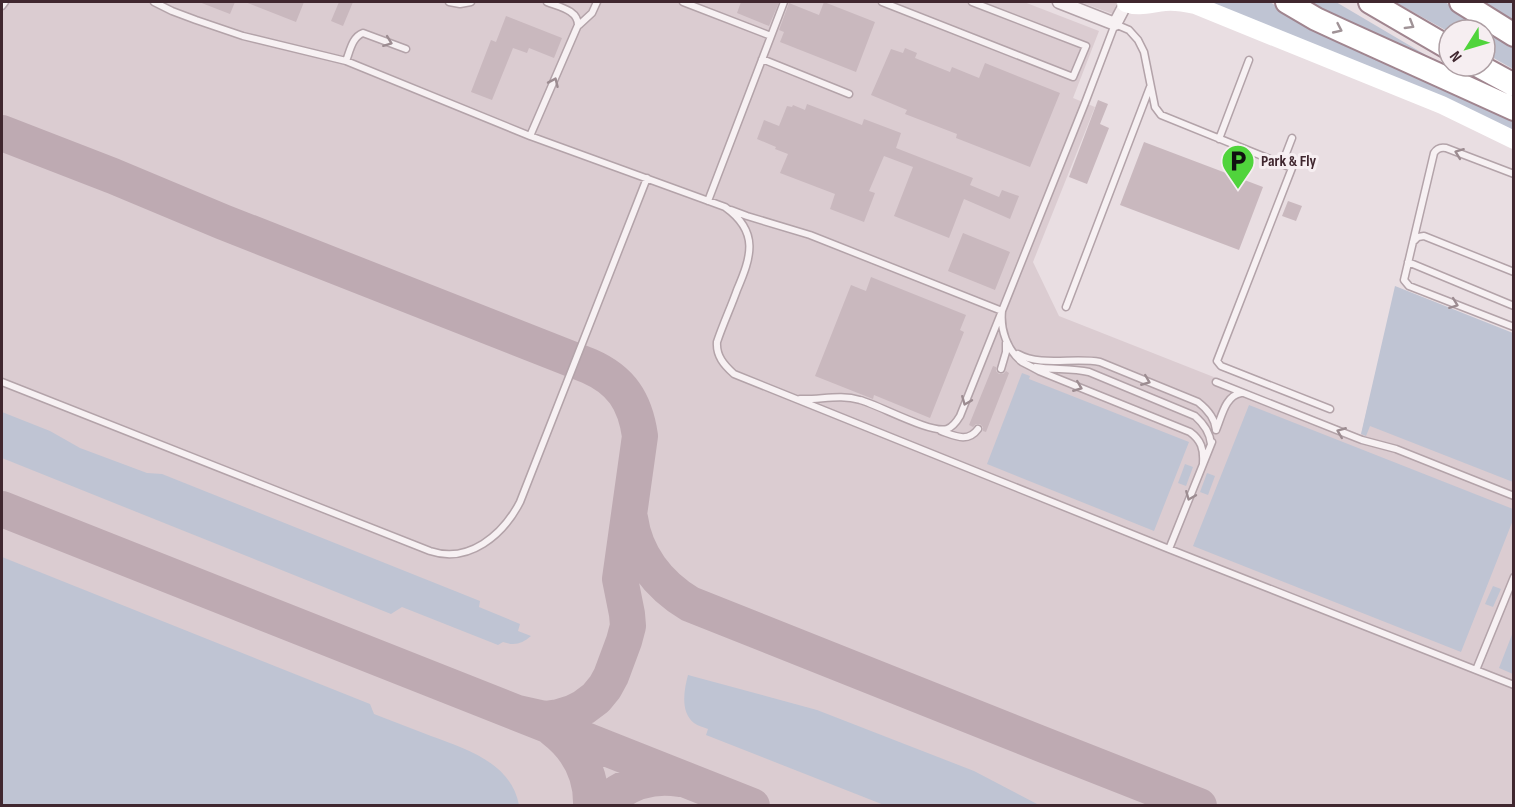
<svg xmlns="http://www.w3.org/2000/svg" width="1515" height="807" viewBox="0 0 1515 807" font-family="'Sofia Sans Condensed',sans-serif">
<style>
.built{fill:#dbccd1}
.green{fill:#bfc4d3}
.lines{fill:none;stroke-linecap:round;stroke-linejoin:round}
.taxiway{stroke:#beaab2;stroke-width:36}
.building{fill:#c9b8be}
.lane-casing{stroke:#b3a3a9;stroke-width:9}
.street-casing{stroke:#b3a3a9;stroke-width:15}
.highway-casing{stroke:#a0858f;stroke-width:26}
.lane{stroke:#f7f1f3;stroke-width:6}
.street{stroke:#f7f1f3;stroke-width:12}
.secondary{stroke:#fff;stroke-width:18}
.highway{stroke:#fff;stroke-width:22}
.oneway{stroke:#a09397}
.oneway2{stroke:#9c8c91}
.labels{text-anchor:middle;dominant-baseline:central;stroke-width:6;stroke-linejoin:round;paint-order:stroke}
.poi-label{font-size:16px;font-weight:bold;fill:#40272f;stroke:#f6eef1;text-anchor:start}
</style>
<rect width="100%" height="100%" fill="#e9dee2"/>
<path class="built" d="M2 2H1024L1099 31 1073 98 1095 107 1033 262 1059 316 1361 435 1396 287 1513 334V805L2 806Z
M1080 2H1117L1113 14Z"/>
<path class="green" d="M1204 2H1270L1282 10 1380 61 1513 121V131Z
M1299 2H1336L1441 64Z
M1395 2H1445L1513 47V69L1485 53V30H1449V32Z
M1474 2H1511L1513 3V27Z
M1395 286 1513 333V482L1370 426 1366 436 1361 434Z
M1022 373 1030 376 1029 379 1189 442 1154 531 987 464Z
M1249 405 1513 509V520L1461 652 1193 546Z
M2 412 50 431 80 448 147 473 162 474 480 601 479 607 520 624 518 631 531 636C522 644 514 646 503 642L498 645 402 607 391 614 2 458Z
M1185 464 1193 467 1186 486 1178 483Z
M1207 473 1215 476 1208 495 1200 492Z
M2 557 370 704 374 714C393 721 412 729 431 736 467 749 511 763 519 805H2Z
M1493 586 1501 589 1493 607 1485 604Z
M1513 632V674L1499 668Z
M688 675 817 710 974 771 1039 805H884L706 735 708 729C704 727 698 726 694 723 680 712 684 690 688 675Z"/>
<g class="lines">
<path class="taxiway" d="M2 133 113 176 223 222 589 366C621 380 635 401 640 436L620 579 627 614 628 626 624 641 611 676 605 687 596 698 584 707 572 713 559 717 545 719 518 713
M2 509 752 806
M630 518C635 555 658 585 690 604L1044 745 1199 806
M553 729C578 748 592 774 591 806
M602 806C623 784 650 774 680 779"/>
</g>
<path class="building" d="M199 2H235L230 14Z
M245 2H304L296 22Z
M339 2H353L343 26 331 21Z
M741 2H779L769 26 737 13Z
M824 2 875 22 856 72 780 42 784 32 779 30 789 3 819 15Z
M506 16 562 38 554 58 529 48 527 53 513 48 492 100 471 92 491 40 496 42Z
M905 48 917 53 915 58 950 72 952 67 979 78 985 63 1060 93 1030 167 956 138 957 134 905 114 907 110 871 95 891 49 903 53Z
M1098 100 1108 104 1100 124 1109 128 1087 184 1069 177Z
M807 104 862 125 864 119 901 133 896 148 973 178 970 185 999 197 1002 190 1019 196 1010 219 964 199 949 238 894 216 913 167 884 156 869 191 875 193 864 222 830 209 835 194 780 173 788 154 775 149 776 147 757 139 764 120 779 126 787 106 792 107 793 105 805 110Z
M1144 142 1263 187 1239 250 1120 205Z
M1288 201 1302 206 1296 221 1282 216Z
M963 233 1010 252 995 290 948 271Z
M871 277 966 315 960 330 964 332 930 418 874 395 873 399 815 376 851 285 866 291Z
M993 366 996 367V371L999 374H1003L1006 371 1009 373 986 432 983 431V427L980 424H976L973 427 969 425Z"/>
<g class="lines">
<defs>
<path id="lane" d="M154 2 172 11 196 20 243 36 346 61 530 136 725 207C760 232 751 257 737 290 731 307 723 324 717 342 716 356 724 365 734 374L1169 549 1514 685
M449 2 460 4 471 2
M683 2 771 36
M882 2 1073 77 1086 46 972 2
M2 6 5 2
M579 25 592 13 597 2
M762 59 849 94
M346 61C350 51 352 37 363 33L406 49
M530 136 578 25C578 10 559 7 547 2
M1219 139 1249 60
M1282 164 1292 138
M1514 174 1446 148C1441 147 1437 148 1434 153L1404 280 1409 286 1514 327
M708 201 784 2
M731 210 747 216 810 235 1002 311C1000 329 1007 350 1022 362 1028 365 1034 368 1039 371L1190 432C1201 440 1204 449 1203 463
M1413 242 1418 237 1424 236 1514 272
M1408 262 1514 306
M1066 307 1150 87
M1018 354C1041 367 1074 357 1100 362L1198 402C1207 409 1215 418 1216 430
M1035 367C1053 370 1071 368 1089 372L1195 416C1204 424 1210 432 1211 444
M1001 369 1006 352V343
M2 382 430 551C469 564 503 535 520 502L647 178
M1216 382 1362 440 1396 449 1514 496
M800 399C820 400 840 394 860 400 879 405 931 434 947 429 953 427 957 421 960 416L1085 103 1115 24 1129 30 1138 40 1144 52 1155 107 1161 115 1292 168 1217 361 1221 366 1330 409
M1216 430C1222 416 1225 396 1241 393
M941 431C955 436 968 443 978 429
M1169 549 1212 442
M1476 670 1514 577"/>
<path id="street" d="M1059 2 1115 24 1126 3"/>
<path id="highway" d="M1287 2 1316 19 1342 31 1514 109
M1370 2 1449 48
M1461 2 1514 35
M1479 66 1514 85"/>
</defs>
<use href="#lane" class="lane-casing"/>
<use href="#street" class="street-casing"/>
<use href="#highway" class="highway-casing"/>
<use href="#lane" class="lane"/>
<use href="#street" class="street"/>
<path class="secondary" d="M1126 2V3C1139 8 1152 3 1165 2 1175 1 1186 3 1195 5L1442 105 1514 140"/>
<use href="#highway" class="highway"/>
</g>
<defs><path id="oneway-chevron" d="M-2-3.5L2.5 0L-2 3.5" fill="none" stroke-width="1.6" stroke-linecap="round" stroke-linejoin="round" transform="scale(1.5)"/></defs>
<g class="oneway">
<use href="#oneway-chevron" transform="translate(1410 25) rotate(31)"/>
<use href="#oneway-chevron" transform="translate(1338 29) rotate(25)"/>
</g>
<g class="oneway2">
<use href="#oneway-chevron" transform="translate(388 42) rotate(21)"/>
<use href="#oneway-chevron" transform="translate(554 82) rotate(-66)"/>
<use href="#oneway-chevron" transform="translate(1459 153) rotate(-159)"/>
<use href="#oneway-chevron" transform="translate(1454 304) rotate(21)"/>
<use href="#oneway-chevron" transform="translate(1146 381) rotate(22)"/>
<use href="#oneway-chevron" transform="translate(1078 387) rotate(22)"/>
<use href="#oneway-chevron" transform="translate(966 401) rotate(112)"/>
<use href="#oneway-chevron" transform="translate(1341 432) rotate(-158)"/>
<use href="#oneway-chevron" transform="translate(1190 496) rotate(112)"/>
</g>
<defs>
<symbol id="parking-pin" viewBox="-11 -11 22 30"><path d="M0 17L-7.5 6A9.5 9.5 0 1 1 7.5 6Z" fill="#50d43c" stroke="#f6eef1"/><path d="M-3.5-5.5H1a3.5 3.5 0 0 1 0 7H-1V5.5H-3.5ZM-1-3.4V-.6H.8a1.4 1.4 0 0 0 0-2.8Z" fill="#111"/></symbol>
</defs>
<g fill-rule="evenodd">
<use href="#parking-pin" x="1219" y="142" width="38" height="52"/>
</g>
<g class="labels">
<g class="poi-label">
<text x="1261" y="161">Park &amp; Fly</text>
</g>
</g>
<rect width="1515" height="807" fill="none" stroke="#40272f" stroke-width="6"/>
<g transform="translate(1467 48) rotate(233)"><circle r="28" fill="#f6eef1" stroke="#ad9ea3" stroke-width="1.5"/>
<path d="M0-4.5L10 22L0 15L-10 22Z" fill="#50d43c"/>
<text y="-9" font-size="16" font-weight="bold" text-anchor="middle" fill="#40272f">N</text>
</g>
</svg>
